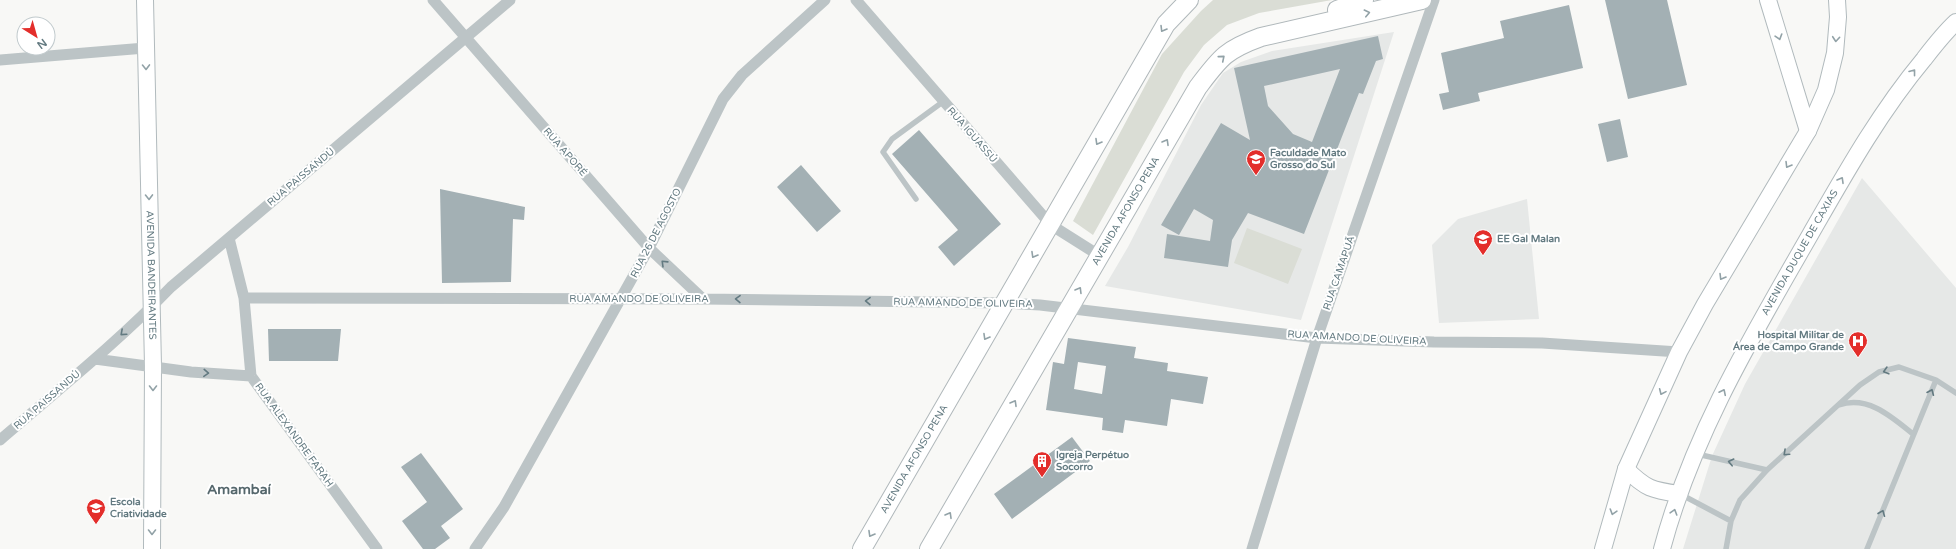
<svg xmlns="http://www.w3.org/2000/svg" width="1956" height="549" viewBox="0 0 1956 549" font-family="'Varela Round',sans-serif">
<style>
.built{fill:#e6e8e7}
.green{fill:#daddd5}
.building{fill:#a3b0b4;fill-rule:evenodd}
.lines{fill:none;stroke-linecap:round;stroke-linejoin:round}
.secondary-casing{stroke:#b1babd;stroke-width:18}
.primary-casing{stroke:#b0b8bb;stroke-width:20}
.lane{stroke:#bcc4c6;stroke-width:5.5}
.street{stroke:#bcc4c6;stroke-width:11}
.secondary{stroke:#fff;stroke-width:16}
.primary{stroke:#fff;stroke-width:18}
.oneway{stroke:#92a2a7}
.oneway2{stroke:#637a81}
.labels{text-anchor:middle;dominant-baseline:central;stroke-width:4;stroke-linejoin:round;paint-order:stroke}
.street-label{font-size:10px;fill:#637a81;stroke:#fff}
.poi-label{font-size:10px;font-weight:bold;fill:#637a81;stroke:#fff;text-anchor:start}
.district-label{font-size:14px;font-weight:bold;fill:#55676c;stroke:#fff}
</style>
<rect width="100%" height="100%" fill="#f8f8f6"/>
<path class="built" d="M1394 32 1301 320 1105 286 1128 247 1201 105 1223 73 1241 62 1272 51Z
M1862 178 1956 288V549H1683L1712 456 1745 384Z
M1527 199 1539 319 1439 323 1432 245 1458 219Z"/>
<path class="green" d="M1213 0H1332L1259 13 1227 25 1204 45 1184 72 1093 235 1073 221 1162 54 1201 11Z
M1247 228 1302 249 1288 284 1234 263Z"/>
<path class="building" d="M1605 0H1667L1687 85 1628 99Z
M1569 5 1583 68 1478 93 1480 101 1443 110 1439 94 1449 92 1441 53 1504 38 1500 21Z
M1378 36 1383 59 1376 61 1363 94 1359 93 1304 234 1248 213 1232 240 1228 267 1164 258 1167 234 1210 241 1213 220 1194 209 1179 235 1161 225 1221 123 1250 140 1234 68ZM1340 69 1312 142 1293 134 1268 106 1264 86Z
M1620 119 1628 157 1607 162 1598 124Z
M919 130 1001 224 954 266 938 247 958 230 892 154Z
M801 165 841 211 817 232 777 187Z
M440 189 525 207 524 220 513 219 511 282 442 283Z
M268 329H341L338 361H269Z
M1068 338 1136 347 1134 358 1168 363 1167 371 1208 377 1203 404 1171 399 1167 426 1125 420 1123 433 1102 430 1103 418 1046 410 1053 362 1064 364ZM1078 362 1106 366 1102 394 1074 389Z
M1072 437 1090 461 1012 519 994 494Z
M421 453 463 509 441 526 450 538 435 549H423L402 521 427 502 401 467Z"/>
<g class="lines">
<defs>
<g id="secondary">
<path id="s1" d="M145 0 153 366 152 549"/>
<path d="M1768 0 1808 131"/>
<path d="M1626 469C1646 489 1652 490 1679 494"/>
<path d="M1603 549 1626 469 1679 352 1705 304 1808 131 1826 90 1835 53 1838 17 1837 0"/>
<path id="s2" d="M1662 549C1692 436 1752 336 1810 235 1845 174 1879 113 1924 59 1934 46 1944 33 1956 22"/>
</g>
<g id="primary">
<path d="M1337 10 1364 0"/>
<path id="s3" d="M862 549 1166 24 1189 0"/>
<path id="s4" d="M929 549 1198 87C1220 58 1225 50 1261 37L1422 0"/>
</g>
</defs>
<use href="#secondary" class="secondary-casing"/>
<use href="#primary" class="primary-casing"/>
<path class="lane" d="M916 199 883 152 892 139 944 101
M1839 405C1868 395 1892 417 1913 434
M1697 454 1767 470
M1682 495 1731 521
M1726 549 1731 521 1740 500 1767 470 1860 385 1879 372 1899 367 1936 380 1956 393
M1867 549 1936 380"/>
<path class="street" d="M433 0 649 248 703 299
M856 0 1051 225 1100 256
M0 60 145 48
M229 238 244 298 251 376 377 549
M244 298 703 299 1005 303 1040 305 1317 338 1434 342 1542 343 1679 352
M95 359 191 372 251 376
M0 440C58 390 118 342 171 287L510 0
M475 549 504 507 649 248 723 99 742 75 825 0
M1252 549 1317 338 1434 0"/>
<use href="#secondary" class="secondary"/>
<use href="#primary" class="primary"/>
</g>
<defs><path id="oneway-chevron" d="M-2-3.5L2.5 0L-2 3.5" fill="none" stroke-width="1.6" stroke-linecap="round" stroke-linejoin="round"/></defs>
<g class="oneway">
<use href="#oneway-chevron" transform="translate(1367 13) rotate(-13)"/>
<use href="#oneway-chevron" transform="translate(1163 29) rotate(121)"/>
<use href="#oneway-chevron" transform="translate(1779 37) rotate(73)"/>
<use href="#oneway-chevron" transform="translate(1836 39) rotate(95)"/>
<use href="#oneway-chevron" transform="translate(1222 58) rotate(-40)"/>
<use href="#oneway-chevron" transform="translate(146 67) rotate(89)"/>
<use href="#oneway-chevron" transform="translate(1913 72) rotate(-52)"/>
<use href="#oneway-chevron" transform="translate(1098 142) rotate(120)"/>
<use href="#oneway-chevron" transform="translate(1166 142) rotate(-60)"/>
<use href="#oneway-chevron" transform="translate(1788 165) rotate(121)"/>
<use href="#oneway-chevron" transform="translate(1841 180) rotate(-60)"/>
<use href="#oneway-chevron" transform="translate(149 197) rotate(89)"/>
<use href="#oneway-chevron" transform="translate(1034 255) rotate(120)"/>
<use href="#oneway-chevron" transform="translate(1722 277) rotate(121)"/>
<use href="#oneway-chevron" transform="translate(1079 290) rotate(-59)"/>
<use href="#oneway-chevron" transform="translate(986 337) rotate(120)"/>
<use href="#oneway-chevron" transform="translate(153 388) rotate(90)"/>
<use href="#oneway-chevron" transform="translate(1662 392) rotate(114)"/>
<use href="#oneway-chevron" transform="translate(1723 392) rotate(-64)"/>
<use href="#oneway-chevron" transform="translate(1014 403) rotate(-60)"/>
<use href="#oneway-chevron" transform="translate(1613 512) rotate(107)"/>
<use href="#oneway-chevron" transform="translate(1674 512) rotate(-73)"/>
<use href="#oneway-chevron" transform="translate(949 515) rotate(-60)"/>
<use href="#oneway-chevron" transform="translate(152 532) rotate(90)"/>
<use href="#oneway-chevron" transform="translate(871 534) rotate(120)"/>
</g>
<g class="oneway2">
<use href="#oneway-chevron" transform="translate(664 263) rotate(-136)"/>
<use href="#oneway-chevron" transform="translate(738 299) rotate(-179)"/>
<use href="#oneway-chevron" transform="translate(868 301) rotate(-179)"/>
<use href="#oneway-chevron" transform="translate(123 333) rotate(138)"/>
<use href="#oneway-chevron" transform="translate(1886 371) rotate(164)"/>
<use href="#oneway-chevron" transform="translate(206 373) rotate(3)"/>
<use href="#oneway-chevron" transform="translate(1931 392) rotate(-67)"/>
<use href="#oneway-chevron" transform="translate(1786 453) rotate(137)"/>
<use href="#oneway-chevron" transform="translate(1731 462) rotate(-167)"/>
<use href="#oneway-chevron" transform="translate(1882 513) rotate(-68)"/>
</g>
<defs>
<symbol id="university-pin" viewBox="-11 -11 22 30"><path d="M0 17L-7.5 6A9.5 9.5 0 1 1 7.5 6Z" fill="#e32e2b" stroke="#fff"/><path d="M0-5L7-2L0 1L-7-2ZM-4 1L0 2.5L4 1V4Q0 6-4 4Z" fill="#fff"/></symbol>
<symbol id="school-pin" viewBox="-11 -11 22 30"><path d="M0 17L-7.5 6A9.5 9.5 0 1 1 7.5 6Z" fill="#e32e2b" stroke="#fff"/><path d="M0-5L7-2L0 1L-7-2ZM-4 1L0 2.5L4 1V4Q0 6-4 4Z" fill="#fff"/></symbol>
<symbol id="hospital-pin" viewBox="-11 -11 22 30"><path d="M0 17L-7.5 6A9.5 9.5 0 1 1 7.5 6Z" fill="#e32e2b" stroke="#fff"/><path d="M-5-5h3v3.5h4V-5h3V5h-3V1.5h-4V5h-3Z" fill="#fff"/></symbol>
<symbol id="building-pin" viewBox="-11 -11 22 30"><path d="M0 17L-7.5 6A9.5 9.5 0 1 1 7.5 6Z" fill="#e32e2b" stroke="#fff"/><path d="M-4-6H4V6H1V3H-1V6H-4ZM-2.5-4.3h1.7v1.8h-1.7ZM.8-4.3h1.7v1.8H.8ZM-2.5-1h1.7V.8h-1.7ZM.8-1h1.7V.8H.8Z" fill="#fff"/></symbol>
</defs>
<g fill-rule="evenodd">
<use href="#university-pin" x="1245" y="148" width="22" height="30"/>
<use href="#school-pin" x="1472" y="228" width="22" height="30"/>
<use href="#hospital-pin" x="1847" y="330" width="22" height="30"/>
<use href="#building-pin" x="1031" y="450" width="22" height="30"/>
<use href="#school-pin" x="85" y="497" width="22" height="30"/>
</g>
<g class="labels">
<g class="street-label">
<text transform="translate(972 135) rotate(49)">RUA IGUASSÚ</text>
<text transform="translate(565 152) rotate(49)">RUA APORÉ</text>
<text transform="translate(301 177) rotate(-40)">RUA PAISSANDÚ</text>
<text stroke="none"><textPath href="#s4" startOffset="391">AVENIDA AFONSO PENA</textPath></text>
<text transform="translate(656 233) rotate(-63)">RUA 26 DE AGOSTO</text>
<text stroke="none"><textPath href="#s2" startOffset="328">AVENIDA DUQUE DE CAXIAS</textPath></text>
<text transform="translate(1339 273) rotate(-71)">RUA CAMAPUÃ</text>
<text stroke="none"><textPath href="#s1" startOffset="275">AVENIDA BANDEIRANTES</textPath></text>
<text x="639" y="299">RUA AMANDO DE OLIVEIRA</text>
<text transform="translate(963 303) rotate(1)">RUA AMANDO DE OLIVEIRA</text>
<text transform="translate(1357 338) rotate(3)">RUA AMANDO DE OLIVEIRA</text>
<text transform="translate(47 400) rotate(-41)">RUA PAISSANDÚ</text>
<text transform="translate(294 435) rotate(54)">RUA ALEXANDRE FARAH</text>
<text stroke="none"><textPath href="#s3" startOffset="104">AVENIDA AFONSO PENA</textPath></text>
</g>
<g class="poi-label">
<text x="1270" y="153">Faculdade Mato<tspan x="1270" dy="12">Grosso do Sul</tspan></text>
<text x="1497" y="239">EE Gal Malan</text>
<text x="1844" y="335" text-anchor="end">Hospital Militar de<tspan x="1844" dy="12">Área de Campo Grande</tspan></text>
<text x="1056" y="455">Igreja Perpétuo<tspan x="1056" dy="12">Socorro</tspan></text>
<text x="110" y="502">Escola<tspan x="110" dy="12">Criatividade</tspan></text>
</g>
<g class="district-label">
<text x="239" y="489">Amambaí</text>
</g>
</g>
<g transform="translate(36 36) rotate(143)"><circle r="19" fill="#ffffff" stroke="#c1cacd"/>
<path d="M0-3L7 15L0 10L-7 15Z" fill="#e32e2b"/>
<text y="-6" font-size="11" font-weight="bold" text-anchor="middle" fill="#637a81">N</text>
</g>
</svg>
